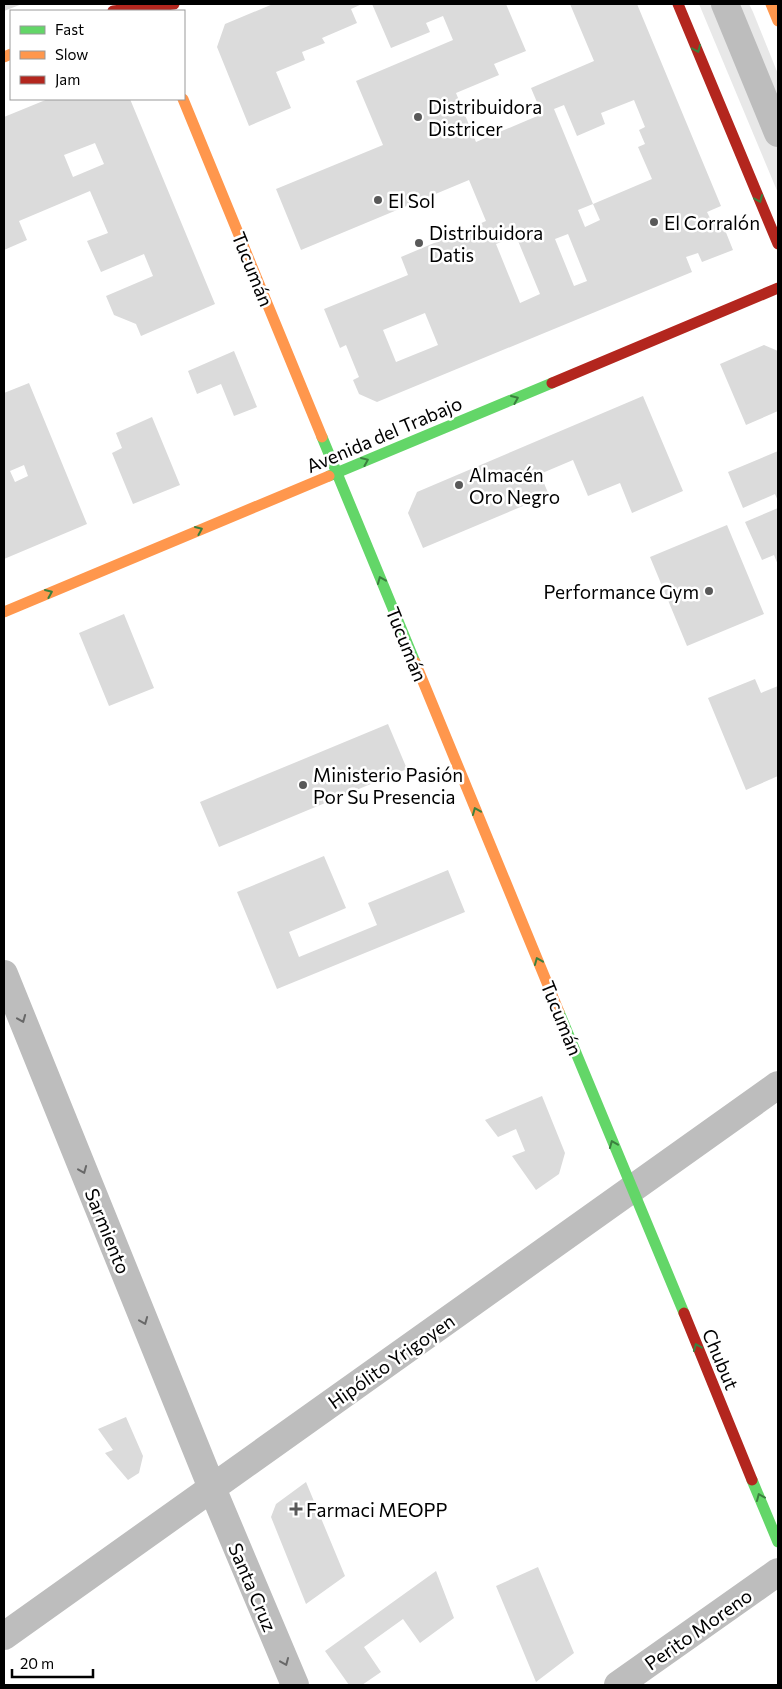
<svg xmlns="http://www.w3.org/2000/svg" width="782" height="1689" viewBox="0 0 782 1689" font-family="Commissioner,sans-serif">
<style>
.green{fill:#e8e8e8}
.building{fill:#dbdbdb;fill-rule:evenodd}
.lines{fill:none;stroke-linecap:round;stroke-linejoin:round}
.street{stroke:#bdbdbd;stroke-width:28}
.fast{stroke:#63d668;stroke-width:11}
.slow{stroke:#ff974d;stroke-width:11}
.jam{stroke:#b3261e;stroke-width:11}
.oneway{stroke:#3b803e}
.oneway2{stroke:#686868}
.poi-dot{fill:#595959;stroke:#fff;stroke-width:2}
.labels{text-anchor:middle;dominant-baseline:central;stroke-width:5;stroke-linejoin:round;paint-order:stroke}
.poi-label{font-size:19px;fill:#000;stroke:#fff;text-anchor:start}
.street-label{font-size:19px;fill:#000;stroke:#fff}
</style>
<rect width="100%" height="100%" fill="#fff"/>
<path class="green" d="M699 4H749L753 12 778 74V193Z"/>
<path class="building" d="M4 4H22L4 11Z
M273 4H362L351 9 357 23 322 38 325 43 302 52 305 60 276 72 291 108 249 126 217 47 225 24Z
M372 4H506L526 51 494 64 499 75 456 93 476 142 542 114 531 88 594 61 570 4H637L721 206 707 212 713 224 721 220 733 250 702 262 698 253 686 257 692 272 377 402 359 394 353 380 359 377 346 345 340 348 324 309 408 275 401 257 486 221 469 180 301 250 276 189 383 145 356 81 453 40 443 16 426 23 430 32 391 48ZM634 100 645 127 639 130 645 144 638 147 652 179 593 204 600 220 585 227 578 210 593 204 554 109 564 105 577 136 605 124 601 113ZM568 234 587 281 574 286 555 239ZM516 236 540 294 520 303 496 244ZM425 313 438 345 396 362 383 330Z
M48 99H130L215 304 141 336 136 324 114 315 106 296 153 276 144 254 101 272 87 241 108 233 90 191 19 221 27 240 4 250V117ZM95 143 104 164 73 177 64 155Z
M764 345 778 351V411L746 425 720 364Z
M234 351 257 407 234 416 221 384 197 394 188 371Z
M29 383 87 524 4 559V393ZM24 465 28 476 15 482 10 471Z
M643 396 683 491 632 513 620 483 588 496 573 460 540 474 549 495 423 548 408 513 417 492Z
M152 417 180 485 133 504 112 453 122 448 116 433Z
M778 451V501L775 494 743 508 728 472Z
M778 508V565L774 555 762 560 745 522Z
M727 525 764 614 687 646 650 557Z
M124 614 154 688 109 706 79 633Z
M755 679 761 693 778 686V776L746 790 708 698Z
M388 724 407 769 219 847 200 802Z
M324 856 346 908 289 932 299 957 377 925 368 903 448 870 465 912 277 989 237 892Z
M542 1096 565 1153 559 1174 536 1190 512 1156 525 1151 516 1129 498 1137 485 1120Z
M126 1417 143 1456 139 1473 128 1480 105 1453 113 1450 98 1429Z
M306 1482 345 1576 306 1604 271 1517 276 1504Z
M538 1567 574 1653 536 1682 496 1586Z
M436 1571 454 1618 420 1643 403 1619 364 1647 381 1672 362 1685H349L325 1651Z"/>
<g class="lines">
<path class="street" d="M725 4 778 133
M4 974 212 1488 295 1685
M4 1636 778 1085
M618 1685 778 1572"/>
<path class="fast" d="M322 437 415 662
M329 476 552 383
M559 1012 684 1313
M752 1480 778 1542"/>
<path class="slow" d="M771 4 778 21
M4 57 11 54
M183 99 322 437
M4 612 329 476
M415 662 559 1012"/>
<path class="jam" d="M678 4 778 244
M113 11 174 4
M552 383 778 288
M684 1313 752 1480"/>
</g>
<defs><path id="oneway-chevron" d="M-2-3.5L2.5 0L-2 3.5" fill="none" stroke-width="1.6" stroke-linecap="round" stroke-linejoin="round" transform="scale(1.25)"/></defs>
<g class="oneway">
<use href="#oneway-chevron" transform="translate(697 49) rotate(67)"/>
<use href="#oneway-chevron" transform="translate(759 199) rotate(67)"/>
<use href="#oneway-chevron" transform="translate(515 399) rotate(-23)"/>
<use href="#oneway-chevron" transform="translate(365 461) rotate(-23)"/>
<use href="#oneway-chevron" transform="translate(199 530) rotate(-23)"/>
<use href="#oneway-chevron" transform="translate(381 580) rotate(-112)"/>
<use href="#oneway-chevron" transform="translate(49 593) rotate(-23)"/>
<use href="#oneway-chevron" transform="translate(476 811) rotate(-112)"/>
<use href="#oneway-chevron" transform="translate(538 961) rotate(-112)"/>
<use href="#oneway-chevron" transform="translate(613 1144) rotate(-112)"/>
<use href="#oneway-chevron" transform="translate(697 1347) rotate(-113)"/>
<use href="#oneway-chevron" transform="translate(760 1497) rotate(-113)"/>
</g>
<g class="oneway2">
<use href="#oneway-chevron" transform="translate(22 1019) rotate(68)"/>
<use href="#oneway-chevron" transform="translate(83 1170) rotate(68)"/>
<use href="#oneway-chevron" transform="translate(144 1321) rotate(68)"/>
<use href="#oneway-chevron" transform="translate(285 1662) rotate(67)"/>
</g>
<g class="poi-dot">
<circle cx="418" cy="117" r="5"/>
<circle cx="378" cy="200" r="5"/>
<circle cx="654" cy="222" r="5"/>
<circle cx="419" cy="243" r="5"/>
<circle cx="459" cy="485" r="5"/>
<circle cx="709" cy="591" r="5"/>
<circle cx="303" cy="785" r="5"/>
<path d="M293.5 1501.5h5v5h5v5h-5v5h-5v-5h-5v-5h5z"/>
</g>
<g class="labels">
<g class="poi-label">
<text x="428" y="106">Distribuidora<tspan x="428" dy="22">Districer</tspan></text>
<text x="388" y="200">El Sol</text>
<text x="664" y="222">El Corralón</text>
<text x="429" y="232">Distribuidora<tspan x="429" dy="22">Datis</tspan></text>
<text x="469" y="474">Almacén<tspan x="469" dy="22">Oro Negro</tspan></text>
<text x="699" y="591" text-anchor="end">Performance Gym</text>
<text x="313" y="774">Ministerio Pasión<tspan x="313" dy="22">Por Su Presencia</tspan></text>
<text x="306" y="1509">Farmaci MEOPP</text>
</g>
<g class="street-label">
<text transform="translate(253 269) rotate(68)">Tucumán</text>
<text transform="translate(384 434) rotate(-23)">Avenida del Trabajo</text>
<text transform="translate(407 644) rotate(68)">Tucumán</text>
<text transform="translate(562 1018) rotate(68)">Tucumán</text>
<text transform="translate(108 1231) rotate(68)">Sarmiento</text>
<text transform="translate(721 1359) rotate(67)">Chubut</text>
<text transform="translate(391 1361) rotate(-35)">Hipólito Yrigoyen</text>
<text transform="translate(253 1587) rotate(67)">Santa Cruz</text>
<text transform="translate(698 1629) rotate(-35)">Perito Moreno</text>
</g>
</g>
<rect width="782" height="1689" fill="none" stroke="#000000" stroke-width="10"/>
<rect x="10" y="10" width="175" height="90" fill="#ffffff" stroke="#999999"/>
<rect x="20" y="26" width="25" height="8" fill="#63d668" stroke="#999999"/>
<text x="55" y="35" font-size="15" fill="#000000">Fast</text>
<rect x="20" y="51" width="25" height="8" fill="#ff974d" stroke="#999999"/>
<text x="55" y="60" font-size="15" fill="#000000">Slow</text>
<rect x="20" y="76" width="25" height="8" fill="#b3261e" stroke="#999999"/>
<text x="55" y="85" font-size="15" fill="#000000">Jam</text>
<path d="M12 1669v8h81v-8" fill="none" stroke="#000000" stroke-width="2.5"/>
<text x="20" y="1669" font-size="15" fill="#000000" stroke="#ffffff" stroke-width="4" paint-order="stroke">20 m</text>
</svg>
